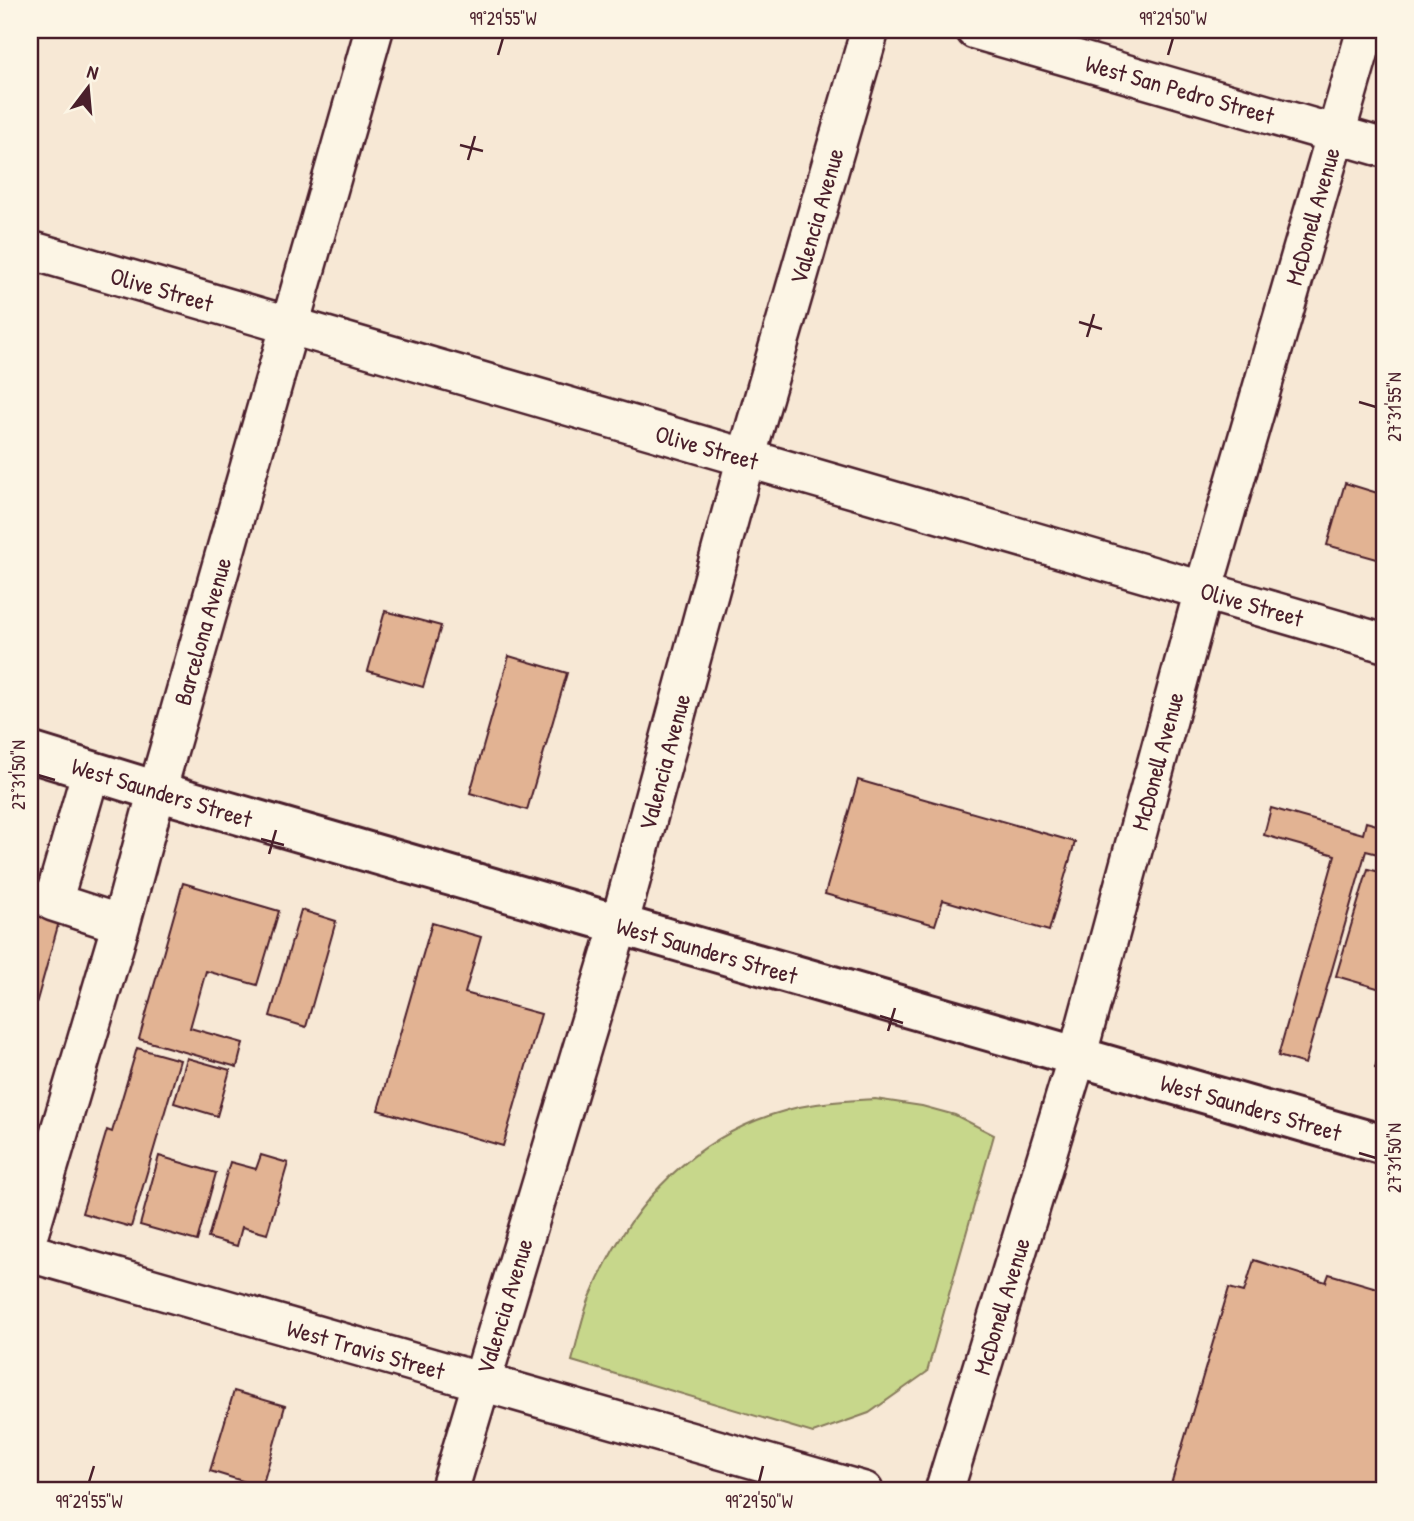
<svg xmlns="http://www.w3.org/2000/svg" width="1414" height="1521" viewBox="0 0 1414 1521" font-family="'Patrick Hand',sans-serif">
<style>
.green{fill:#c7d78b;stroke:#887b5b;stroke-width:2}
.building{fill:#e2b393;stroke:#4a1f2b;stroke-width:2}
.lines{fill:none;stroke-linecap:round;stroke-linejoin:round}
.minor-casing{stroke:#4a1f2b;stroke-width:42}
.major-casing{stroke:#4a1f2b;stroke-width:44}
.minor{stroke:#fcf5e5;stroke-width:37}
.major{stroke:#fcf5e5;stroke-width:38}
.ticks{fill:none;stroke:#4a1f2b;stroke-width:2.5}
.labels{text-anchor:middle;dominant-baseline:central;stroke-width:6;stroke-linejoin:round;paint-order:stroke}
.street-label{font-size:24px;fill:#4a1f2b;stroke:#fcf5e5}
.neatline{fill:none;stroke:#4a1f2b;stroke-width:2.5}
.ticks-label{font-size:18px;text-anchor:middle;fill:#4a1f2b}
</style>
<rect width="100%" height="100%" fill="#f7e8d5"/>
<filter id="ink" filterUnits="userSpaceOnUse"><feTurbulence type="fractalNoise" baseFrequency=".0143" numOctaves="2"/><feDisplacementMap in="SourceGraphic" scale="14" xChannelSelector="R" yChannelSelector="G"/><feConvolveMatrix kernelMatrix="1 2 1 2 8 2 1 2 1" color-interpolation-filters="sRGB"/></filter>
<g filter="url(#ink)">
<path class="green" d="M875 1099 922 1106 955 1115 994 1135 927 1372 869 1413 813 1433 572 1361C578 1339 582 1315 591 1295 630 1204 692 1135 791 1109 818 1102 847 1101 875 1099Z"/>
<path class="building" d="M1345 483 1384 495V561L1327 545Z
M385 611 441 626 423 687 368 671Z
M509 656 567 673 527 810 470 793Z
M858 780 1075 842 1049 931 943 900 935 925 825 894Z
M1271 808 1363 834 1366 822 1384 827 1378 854 1366 851 1305 1064 1278 1056 1335 855 1264 835Z
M1368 869 1384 873V990L1336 976Z
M183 883 279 911 257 985 206 971 190 1028 243 1043 237 1067 139 1039Z
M301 910 336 921 306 1027 270 1016Z
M30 914 59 922 36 1004 30 1002Z
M432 923 481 937 465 993 541 1014 503 1146 378 1110Z
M1384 1037V1071L1375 1068Z
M137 1048 180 1060 131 1227 82 1213 107 1130 112 1132Z
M187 1058 230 1070 217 1116 174 1103Z
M261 1155 288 1163 267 1234 242 1227 237 1246 208 1238 230 1162 256 1169Z
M159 1156 216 1173 197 1241 140 1225Z
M1254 1260 1326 1282 1329 1274 1384 1290V1459L1375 1491H1169L1229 1288 1244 1292Z
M234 1391 285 1406 262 1487 210 1471Z"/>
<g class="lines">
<defs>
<path id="minor" d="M975 30 1384 148
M30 250 1384 643
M91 771 53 902 121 924
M30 1231 121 924 157 791 374 30
M30 1253 864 1491
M449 1491 619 925 746 458 870 30
M944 1491 1077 1057 1203 591 1366 30"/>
<path id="major" d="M30 752 157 791 1384 1145"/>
</defs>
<use href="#minor" class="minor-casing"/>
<use href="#major" class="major-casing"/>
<use href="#minor" class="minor"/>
<use href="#major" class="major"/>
</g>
</g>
<path class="ticks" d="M498 55 503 38M1168 55 1173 38M460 145 483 151M468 160 475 136M1079 322 1102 329M1087 337 1094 314M1359 402 1376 407M38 775 55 780M261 839 284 845M269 854 276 830M880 1016 903 1023M888 1031 895 1008M1359 1153 1376 1158M89 1482 94 1466M759 1482 763 1466"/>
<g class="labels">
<g class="street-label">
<text transform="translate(1180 89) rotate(16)">West San Pedro Street</text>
<text transform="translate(816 216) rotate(-74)">Valencia Avenue</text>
<text transform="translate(1312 216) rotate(-74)">McDonell Avenue</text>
<text transform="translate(162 289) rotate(16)">Olive Street</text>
<text transform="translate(707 447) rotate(16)">Olive Street</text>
<text transform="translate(1252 604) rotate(16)">Olive Street</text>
<text transform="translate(202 631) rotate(-74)">Barcelona Avenue</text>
<text transform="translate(1157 761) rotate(-75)">McDonell Avenue</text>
<text transform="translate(664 762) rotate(-75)">Valencia Avenue</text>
<text transform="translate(162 792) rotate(17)">West Saunders Street</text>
<text transform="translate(707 950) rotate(16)">West Saunders Street</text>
<text transform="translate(1251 1107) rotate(16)">West Saunders Street</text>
<text transform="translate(504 1306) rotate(-73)">Valencia Avenue</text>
<text transform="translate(1001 1306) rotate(-73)">McDonell Avenue</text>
<text transform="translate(366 1349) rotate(16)">West Travis Street</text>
</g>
</g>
<rect width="1414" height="1521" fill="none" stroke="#fcf5e5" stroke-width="77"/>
<g transform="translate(88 88) rotate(16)" stroke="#fcf5e5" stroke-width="5" paint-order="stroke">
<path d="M0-5L12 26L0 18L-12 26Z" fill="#4a1f2b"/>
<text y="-10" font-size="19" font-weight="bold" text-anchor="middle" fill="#4a1f2b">N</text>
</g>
<rect x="38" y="38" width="1338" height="1444" class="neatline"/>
<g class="ticks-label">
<text x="503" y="25">99°29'55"W</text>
<text x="1173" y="25">99°29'50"W</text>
<text transform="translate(1395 407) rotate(-90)" y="6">27°31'55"N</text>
<text transform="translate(19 775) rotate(-90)" y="6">27°31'50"N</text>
<text transform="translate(1395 1158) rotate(-90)" y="6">27°31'50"N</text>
<text x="89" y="1508">99°29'55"W</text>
<text x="759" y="1508">99°29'50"W</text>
</g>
</svg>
